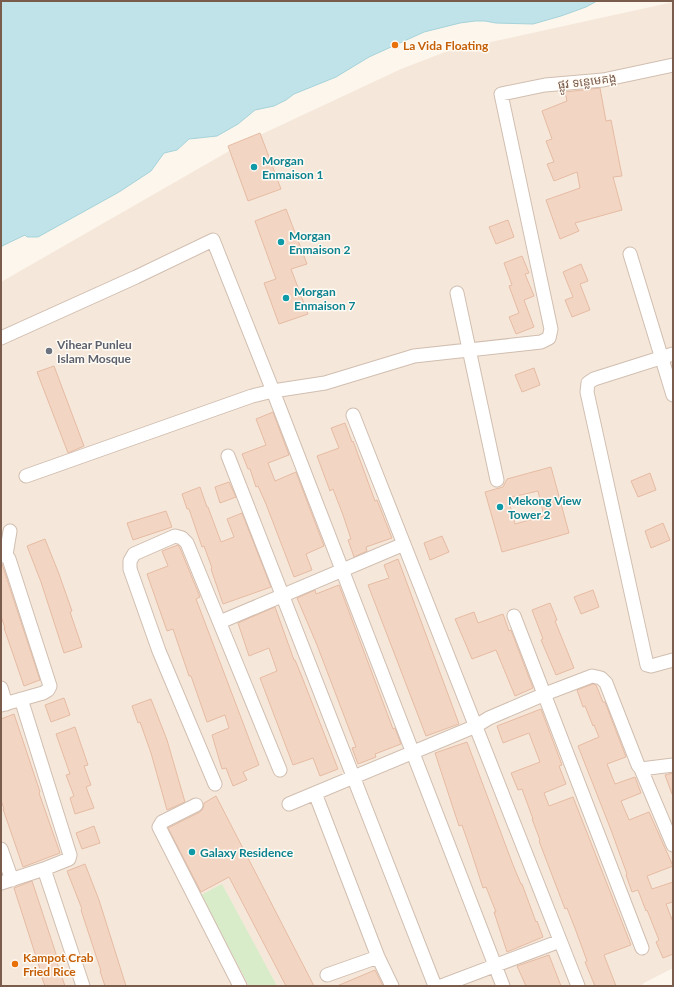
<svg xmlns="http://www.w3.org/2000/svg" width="674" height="987" viewBox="0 0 674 987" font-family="Lato,'Noto Sans Khmer',sans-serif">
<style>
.residential{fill:#f5e8da}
.green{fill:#d8ecc9}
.water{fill:#bfe3e8;stroke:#a5d3da}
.building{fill:#f3d5c3;stroke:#e6bba3;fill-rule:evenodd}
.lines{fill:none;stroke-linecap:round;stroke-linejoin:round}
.minor-casing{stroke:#d1beb0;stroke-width:15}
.minor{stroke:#fff;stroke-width:13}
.food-dot{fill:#e8710a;stroke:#fffaf3;stroke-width:1.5}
.culture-dot{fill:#0f9aa8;stroke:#fffaf3;stroke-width:1.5}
.worship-dot{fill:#6b7280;stroke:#fffaf3;stroke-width:1.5}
.labels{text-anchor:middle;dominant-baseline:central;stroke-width:3;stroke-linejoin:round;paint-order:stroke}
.food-label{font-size:12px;font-weight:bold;fill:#c56008;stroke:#fffaf3;text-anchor:start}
.street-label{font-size:12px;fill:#7a5c4d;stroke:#fffaf3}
.culture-label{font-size:12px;font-weight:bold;fill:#0d838f;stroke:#fffaf3;text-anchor:start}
.worship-label{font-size:12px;font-weight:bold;fill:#5b616d;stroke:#fffaf3;text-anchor:start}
</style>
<rect width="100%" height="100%" fill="#fdf6ec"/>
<path class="residential" d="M673 2V968L644 983 641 986H1V282L243 143 401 69 445 52Z"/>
<path class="green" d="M222 884 277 986H249L201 895Z"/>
<path class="water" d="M1 1H597L586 7 561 16 533 24 496 23 485 21H475L460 23 424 32 369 57 336 77 294 94 286 100 274 106 255 110 238 124 217 136 189 139 177 150 164 153 151 171 119 192 38 237H27L25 235 2 246 1 249Z"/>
<path class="building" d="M600 88 606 121 611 120 622 176 613 177 622 210 575 223 579 231 560 239 546 200 580 188 577 172 554 181 547 164 554 162 546 141 552 139 542 111 567 101 565 92Z
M260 133 281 189 248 201 228 146Z
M286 209 307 264 291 269 308 314 279 324 264 283 276 279 255 221Z
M508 220 514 237 496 244 489 227Z
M522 256 529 273 525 274 534 296 524 300 534 327 516 334 509 317 519 313 509 286 512 285 504 263Z
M581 264 588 281 580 284 590 310 572 317 565 300 573 297 563 272Z
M54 366 84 446 68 453 37 372Z
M534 368 540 385 522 392 515 375Z
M273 412 289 455 268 463 275 481 296 472 324 546 306 554 312 570 294 577 266 504 258 486 256 487 250 469H248L242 454 266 445 256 419Z
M345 423 352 442 353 441 375 501 377 500 392 538 366 547 367 551 354 557 348 540 351 539 343 515 333 489 330 491 317 456 339 448 331 428Z
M551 467 569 533 502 552 485 492 503 487 507 479ZM538 491 544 516 515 524 508 498Z
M650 473 656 490 638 497 631 481Z
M229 482 236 497 220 503 215 487Z
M200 487 207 507H208L221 542 234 537 227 519 242 513 271 587 223 604 211 569 212 568 204 546 202 547 189 509H187L182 494Z
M166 511 172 527 133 540 127 523Z
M663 523 670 540 651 548 645 531Z
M442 536 449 552 430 560 424 543Z
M45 539 59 574 72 611 70 612 82 647 64 653 41 582 27 546Z
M178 545 180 548 200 597 196 599 259 765 243 772 247 780 233 786 226 768 222 769 212 735 229 728 225 715 207 722 191 676H189L173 629 167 631 147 574 168 566 162 551Z
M398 559 459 724 426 736 368 585 389 578 384 565Z
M1 564H2L40 680 24 686 4 628H5L1 616Z
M339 585 393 729 395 728 401 744 375 754 376 757 358 764 352 748 356 747 317 645 297 598 315 590 316 594Z
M593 590 599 607 581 614 574 597Z
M550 603 557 620 555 621 574 668 556 675 541 640 543 639 532 610Z
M275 607 294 660H295L302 677 338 769 320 776 313 758 293 765 260 678 277 671 269 648 249 656 238 623Z
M474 612 478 623 503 614 509 631 511 630 533 688 515 696 496 650 472 659 455 619Z
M593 684 596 685 603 702H605L626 757 607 764 615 784 635 777 641 793 621 801 629 820 649 812 673 866 647 876 652 889 673 882V902L666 904 673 922V954L663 958 656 942 659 940 647 910 646 911 638 890 632 892 626 875 627 874 611 830 578 746 599 737 594 725 593 726 585 706 583 707 577 690Z
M64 698 70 715 51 722 45 705Z
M151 699 167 740 185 802 167 810 151 753 140 722 138 723 132 706Z
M541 709 562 765 559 766 566 784 544 793 549 806 573 797 631 945 604 955 616 986H595L585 962 587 961 576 931 567 908 565 909 539 841 540 840 532 819H533L522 789 518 790 511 773 540 762 529 733 503 743 497 726Z
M14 714 40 792 39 793 60 853 23 867 3 809H4L1 800V719Z
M75 727 88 765 84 766 91 785 86 787 94 808 75 814 70 798 74 796 66 775 70 774 56 734Z
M467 742 513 865 521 884H522L536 922 537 921 543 937 507 952 494 912H496L486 887 483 888 470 848 462 825 459 826 435 753Z
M673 773V794H672L665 775Z
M216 796 314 986H286L229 877 201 892 168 828 200 812 203 809 204 803Z
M94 826 100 843 82 849 76 833Z
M85 864 99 900 126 986H105L100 971H101L81 910 82 909 67 871Z
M32 881 58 960H56L65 986H45L39 970 40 969 14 888Z
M549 955 561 986H526L517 966Z
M375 970 383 986H337Z"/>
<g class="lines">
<defs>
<path id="minor" d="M630 254 673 395
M457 293 497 480
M1 338 136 277 213 240 273 391 325 383 414 356 541 342 549 338 551 329 501 94 545 85 603 80 673 65
M673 354 594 379 588 383 587 392 647 665 651 666 673 660
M353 415 578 986
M228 456 435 986
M26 476 252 396 273 391 503 986
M6 555 10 531
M1 556 6 555 9 559 50 686 48 690 43 693 1 705
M514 616 642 948
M220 622 404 544
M1 688 6 704
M641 769 673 765
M215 784 159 651 130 569V561L134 554 175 536 182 538 187 543 280 770
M315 793 378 957 392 986
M289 804 476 726 489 718 545 694 592 676 601 678 606 683 638 765 641 769 673 845
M196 805 162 822 159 827 240 986
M1 849 12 880
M44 869 83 986
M1 883 44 869 69 859 70 855 21 699
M327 975 378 957
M441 986 560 941"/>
</defs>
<use href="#minor" class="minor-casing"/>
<use href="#minor" class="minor"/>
</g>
<g class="food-dot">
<circle cx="395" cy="45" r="4"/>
<circle cx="15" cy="964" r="4"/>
</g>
<g class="culture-dot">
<circle cx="254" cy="167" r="4"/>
<circle cx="281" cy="242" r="4"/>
<circle cx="286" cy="298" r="4"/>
<circle cx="500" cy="507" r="4"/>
<circle cx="192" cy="852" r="4"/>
</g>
<circle class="worship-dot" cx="49" cy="351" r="4"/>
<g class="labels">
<g class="food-label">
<text x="403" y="45">La Vida Floating</text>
<text x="23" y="957">Kampot Crab<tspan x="23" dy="14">Fried Rice</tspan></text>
</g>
<g class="street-label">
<text transform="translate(587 81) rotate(-7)">ផ្លូវ ទន្លេមេគង្គ</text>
</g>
<g class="culture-label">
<text x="262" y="160">Morgan<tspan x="262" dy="14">Enmaison 1</tspan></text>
<text x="289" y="235">Morgan<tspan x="289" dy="14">Enmaison 2</tspan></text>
<text x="294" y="291">Morgan<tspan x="294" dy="14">Enmaison 7</tspan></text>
<text x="508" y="500">Mekong View<tspan x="508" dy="14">Tower 2</tspan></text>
<text x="200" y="852">Galaxy Residence</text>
</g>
<g class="worship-label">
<text x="57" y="344">Vihear Punleu<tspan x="57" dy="14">Islam Mosque</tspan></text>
</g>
</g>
<rect width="674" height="987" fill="none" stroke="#7a5c4d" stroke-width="4"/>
</svg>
